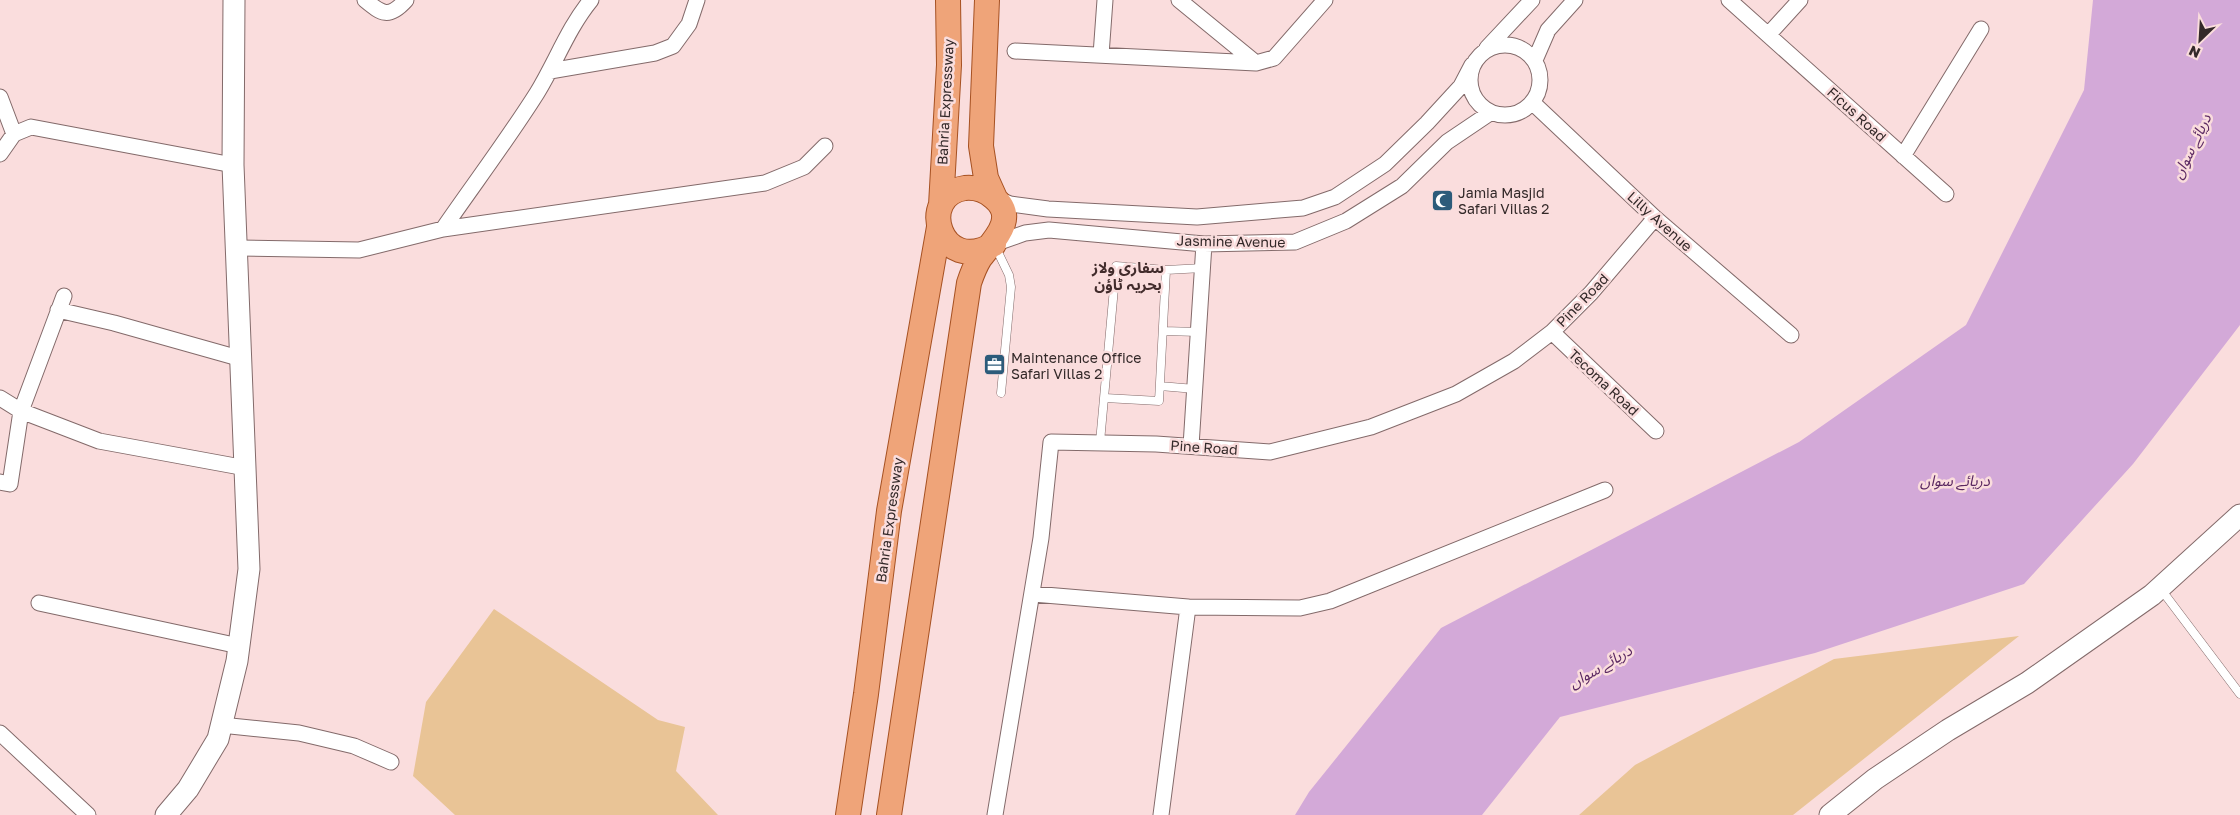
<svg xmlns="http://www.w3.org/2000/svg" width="2240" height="815" viewBox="0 0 2240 815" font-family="'Golos Text','Noto Sans Arabic',sans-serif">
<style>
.green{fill:#e9c496}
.water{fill:#d3a9d8}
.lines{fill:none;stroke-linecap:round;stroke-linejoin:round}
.lane-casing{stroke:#836a6a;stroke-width:9}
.street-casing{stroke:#836a6a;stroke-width:17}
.secondary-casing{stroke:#836a6a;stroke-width:23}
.primary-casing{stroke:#a65122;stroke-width:26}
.lane{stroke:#fff;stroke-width:8}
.street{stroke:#fff;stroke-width:15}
.secondary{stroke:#fff;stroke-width:21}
.primary{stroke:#efa479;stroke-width:24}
.labels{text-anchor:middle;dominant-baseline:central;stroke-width:5;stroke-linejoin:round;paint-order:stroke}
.street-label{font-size:14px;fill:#332929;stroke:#fadddd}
.poi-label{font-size:14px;fill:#332929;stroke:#fadddd;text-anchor:start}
.water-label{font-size:15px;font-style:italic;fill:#5a2761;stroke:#fadddd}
.neighbourhood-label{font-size:15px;font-weight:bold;fill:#422c2c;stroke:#fadddd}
</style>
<rect width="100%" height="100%" fill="#fadddd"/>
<path class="green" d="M494 609 658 720 685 727 676 771 718 815H455L413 776 426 702Z
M2019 636 1793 815H1579L1635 765 1834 659Z"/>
<path class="water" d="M2093 0H2240V325L2133 464 2024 584 1815 653 1560 717 1482 815H1295L1309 792 1441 628 1799 442 1966 325 2084 90Z"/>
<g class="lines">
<defs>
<path id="lane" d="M995 246 1009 275 1011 287 1001 393
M1163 331 1199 332
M1160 386 1195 389
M1105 398 1159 401 1166 270
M1100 442 1116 266 1166 270 1203 268
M2160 588 2240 694"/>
<path id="street" d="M365 0C382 14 389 19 406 0
M1179 0 1256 63 1274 58 1325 0
M1729 0 1946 194
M1768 35 1800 0
M1470 80a35 35 0 1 1 70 0a35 35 0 1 1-70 0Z
M1487 48 1532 0
M1015 51 1256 63
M1101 55 1105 0
M1535 60 1548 30 1575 0
M550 71 655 53 673 46 689 24 697 0
M0 97 14 134
M1533 103 1655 218 1791 335
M0 154 14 134 31 127 233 165
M1903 156 1981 29
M995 198 1010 204 1048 209 1197 217 1303 208 1335 197 1385 164 1427 123 1461 86 1472 65
M443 229C474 184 508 139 537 93 556 62 568 28 591 0
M994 244 1025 233 1049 230 1204 244 1295 242 1346 221 1402 186 1447 142 1490 113
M238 248 359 250 443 229 765 183 804 167 825 146
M58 310 114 323 242 359
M1552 332 1656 431
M0 398 21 411 99 441 246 468
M1191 446 1204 244
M0 482 10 484 21 411 64 296
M1033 594 1188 607 1300 608 1330 601 1605 490
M39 603 239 646
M221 725 299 733 354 746 391 762
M0 733 88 815
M995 815 1041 538 1051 442 1156 444 1270 452 1371 427 1456 394 1514 361 1552 332 1591 293 1655 218
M1161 815 1188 607"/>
<path id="secondary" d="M166 815 188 789 218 739 237 661 249 569 233 165 234 0
M1830 815 1875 779 1948 730 2027 683 2152 595 2240 515"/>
<path id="primary" d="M987 0 981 146 986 178 995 198
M941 205 949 65 948 0
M848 815 866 694 889 511 939 227
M889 815 969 283C972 274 975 266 980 258 993 241 1019 218 993 197 985 190 976 187 965 188 916 195 940 277 994 244"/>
</defs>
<use href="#lane" class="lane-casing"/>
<use href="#street" class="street-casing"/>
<use href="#secondary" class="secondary-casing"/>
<use href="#primary" class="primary-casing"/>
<use href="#lane" class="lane"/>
<use href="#street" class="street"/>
<use href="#secondary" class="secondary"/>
<use href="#primary" class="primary"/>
</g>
<defs>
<symbol id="mosque-square" viewBox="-11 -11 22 22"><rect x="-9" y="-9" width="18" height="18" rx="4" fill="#2c5b7a" stroke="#fadddd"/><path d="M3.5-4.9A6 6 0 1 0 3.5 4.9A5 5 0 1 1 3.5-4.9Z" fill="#fff"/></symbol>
<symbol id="office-square" viewBox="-11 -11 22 22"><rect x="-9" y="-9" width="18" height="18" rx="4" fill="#2c5b7a" stroke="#fadddd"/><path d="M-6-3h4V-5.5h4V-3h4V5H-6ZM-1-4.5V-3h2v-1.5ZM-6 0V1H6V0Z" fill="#fff"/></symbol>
</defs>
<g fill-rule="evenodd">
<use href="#mosque-square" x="1430" y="188" width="25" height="25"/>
<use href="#office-square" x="982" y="352" width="25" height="25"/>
</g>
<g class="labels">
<g class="street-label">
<text transform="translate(945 102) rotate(-87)">Bahria Expressway</text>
<text transform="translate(1857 114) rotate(42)">Ficus Road</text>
<text transform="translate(1660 221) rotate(42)">Lilly Avenue</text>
<text transform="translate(1231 241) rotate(1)">Jasmine Avenue</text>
<text transform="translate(1582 300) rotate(-46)">Pine Road</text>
<text transform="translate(1604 382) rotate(43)">Tecoma Road</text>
<text transform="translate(1204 447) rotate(4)">Pine Road</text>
<text transform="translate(889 520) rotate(-82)">Bahria Expressway</text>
</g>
<g class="poi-label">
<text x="1458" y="192">Jamia Masjid<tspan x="1458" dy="16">Safari Villas 2</tspan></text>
<text x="1011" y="357">Maintenance Office<tspan x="1011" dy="16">Safari Villas 2</tspan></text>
</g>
<g class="water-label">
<text transform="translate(2191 146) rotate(-64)">دریائے سواں</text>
<text x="1955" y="480">دریائے سواں</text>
<text transform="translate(1600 666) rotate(-30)">دریائے سواں</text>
</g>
<g class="neighbourhood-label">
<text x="1128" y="267">سفاری ولاز<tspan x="1128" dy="17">بحریہ ٹاؤن</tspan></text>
</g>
</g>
<g transform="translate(2200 40) rotate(205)" stroke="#fadddd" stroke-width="4" paint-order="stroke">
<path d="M0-4L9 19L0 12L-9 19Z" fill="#332929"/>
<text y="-8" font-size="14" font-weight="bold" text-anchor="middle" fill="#332929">N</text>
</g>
</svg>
